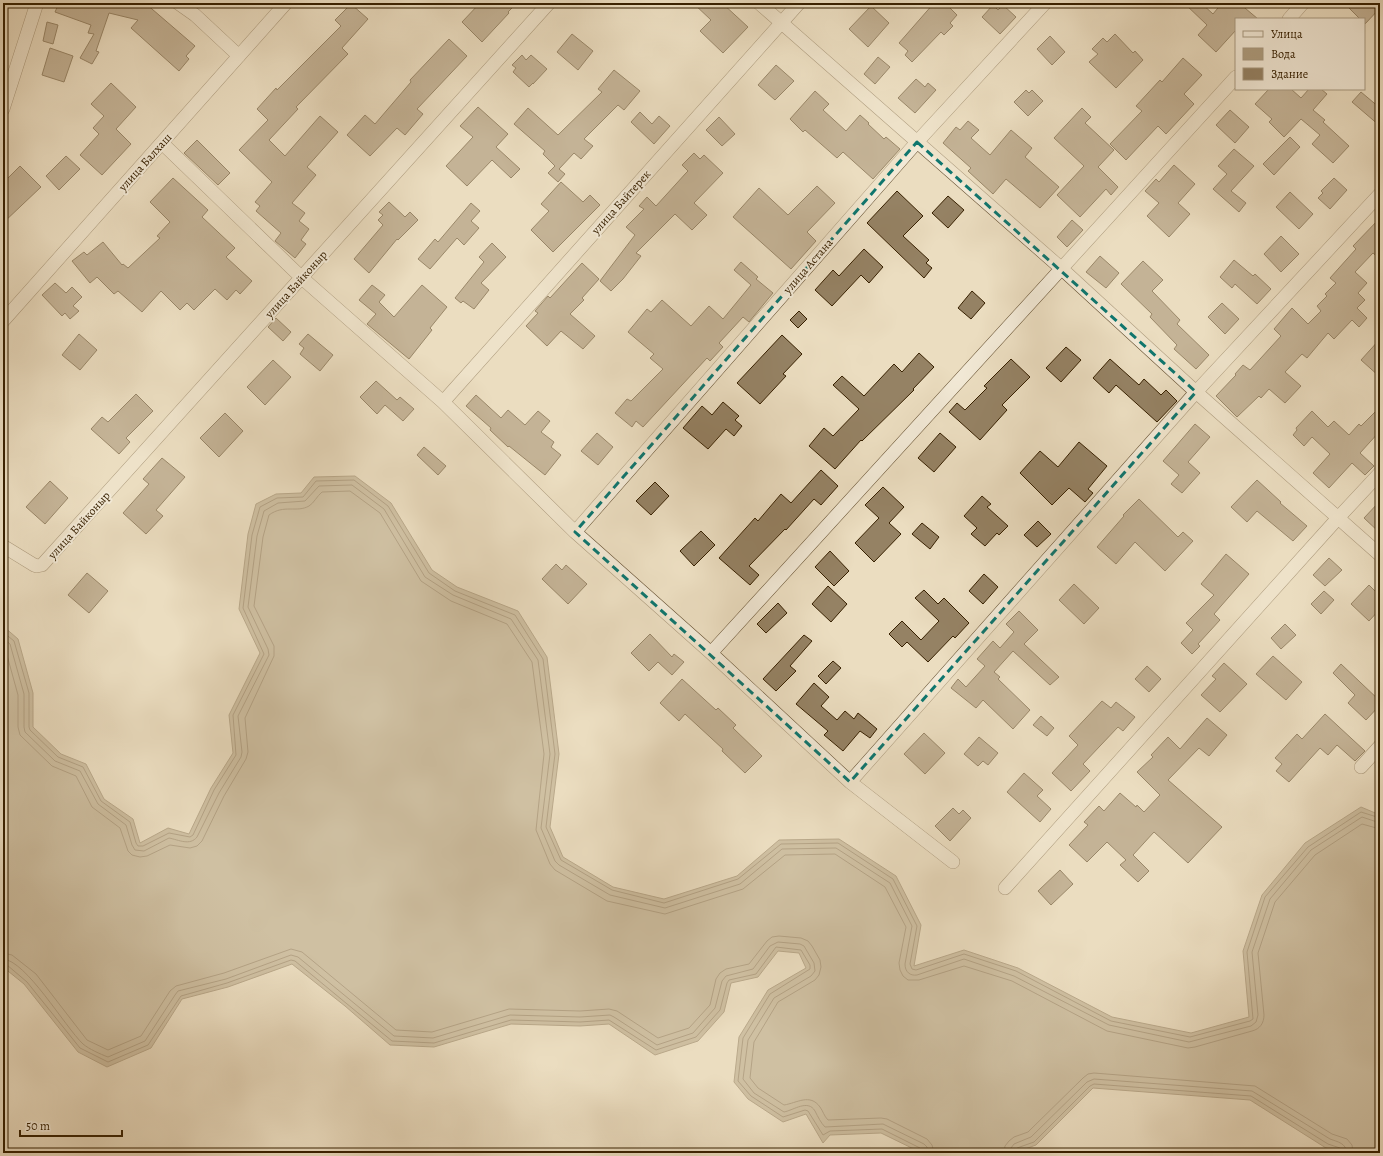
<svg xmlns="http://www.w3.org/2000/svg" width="1383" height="1156" viewBox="0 0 1383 1156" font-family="Alegreya,serif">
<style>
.water{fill:#ae9d7f;stroke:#7e6b4c}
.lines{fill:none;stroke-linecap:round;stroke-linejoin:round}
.shore{stroke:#725e40;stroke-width:1}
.building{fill:#958264;stroke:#372000}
.minor-casing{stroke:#644f30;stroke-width:14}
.minor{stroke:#f2e9d6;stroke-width:13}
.marked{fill:none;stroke:#0f766e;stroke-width:3;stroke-dasharray:8 5;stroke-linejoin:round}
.labels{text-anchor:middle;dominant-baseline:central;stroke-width:4;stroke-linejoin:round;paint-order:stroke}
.street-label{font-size:12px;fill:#372000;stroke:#f2e9d6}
</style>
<rect width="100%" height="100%" fill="#ebddc0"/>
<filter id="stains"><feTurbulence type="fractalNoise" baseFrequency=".005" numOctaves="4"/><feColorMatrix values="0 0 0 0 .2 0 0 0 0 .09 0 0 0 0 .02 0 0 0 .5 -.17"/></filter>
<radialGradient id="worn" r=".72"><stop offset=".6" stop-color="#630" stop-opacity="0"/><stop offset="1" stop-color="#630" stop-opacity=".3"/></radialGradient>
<path class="water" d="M355 476 391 503 432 570 457 587 518 611 547 657 559 754 550 827 563 857 613 887 664 899 737 876 779 840 839 839 896 876 921 925 914 966 964 950 1018 968 1112 1017 1191 1033 1249 1017 1243 951 1262 895 1305 843 1361 807 1380 815V1153H1344L1326 1148 1250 1100 1093 1088 1036 1145 1014 1153H922L881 1133 830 1135 823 1143 806 1114 783 1122 748 1099 734 1082 739 1037 768 990 806 968 799 953 778 951 758 977 731 983 724 1012 698 1041 655 1055 609 1024 580 1026 511 1024 434 1047 390 1045 345 1006 292 964 228 987 182 999 151 1048 107 1067 78 1052 24 984 3 967V626L18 639 33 693V727L61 754 86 764 104 799 133 819 140 843 168 828 189 834 211 788 233 753 229 715 260 653 239 609 248 534 256 504 276 494 301 493 314 477Z"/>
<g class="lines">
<path class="shore" d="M3 632 14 641 29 693V727L30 730 58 757 83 767 101 801 130 822 136 843 138 846H143L169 833 190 837 193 835 214 790 236 755 233 715 264 654 243 608 252 535 260 507 277 498 303 497 316 481 354 480 388 506 429 573 455 591 515 615 543 659 555 754 546 827 561 860 612 890 664 903 738 879 781 844 838 843 893 879 917 926 910 964 912 969 916 970 964 954 1016 971 1111 1021 1190 1037 1250 1021 1253 1019 1247 952 1265 897 1308 847 1361 812 1380 818
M3 638 10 644 24 694V727L25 732 55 761 80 771 98 804 126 825 132 845 135 850 144 851 169 838C179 840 190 846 197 837L219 793 241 757 242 752 238 716 269 655 268 649 248 607 257 536 264 511 278 503 305 501 319 486 352 485 384 509 425 577 453 595 511 619 538 660 550 754 541 828 555 861 559 865 610 895 665 908 740 884 782 849 836 848 890 883 912 926 905 964C905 972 910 976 917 975L964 959 1014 976 1109 1025 1189 1042 1251 1026 1256 1022 1258 1015 1252 952 1270 899 1311 850 1362 817 1380 823
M3 646 5 648 18 695V727L20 735 52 766 76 776 92 807 120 828 128 851 132 855 140 857 147 856 170 845 190 848 197 846 202 841 224 796 246 759 248 752 245 718 274 656V646L254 606 263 537 269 515C284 504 297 513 309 506 314 503 317 496 322 492L350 491 380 513 421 581 451 601 507 624 532 662 544 754 536 830 550 864 555 870 607 901 665 914 743 889 785 855 835 854 885 887 906 927 899 963 900 970 903 976 908 980H919L964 966 1012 981 1107 1031 1188 1048 1195 1047 1252 1031C1260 1029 1264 1023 1264 1015L1258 953 1275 902 1315 855 1362 824 1380 829
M3 953 12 955 36 974 87 1040 108 1050 141 1036 170 991 176 986 224 973 291 949 302 952 396 1030 432 1032 509 1009 580 1011 609 1009 617 1011 658 1038 689 1028 710 1005 716 979 720 973 726 969 749 964 767 941 772 937 779 936 801 938 808 941 812 946 820 960 821 967 819 975 815 980 778 1002 754 1042 750 1078 758 1088 784 1105C797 1103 810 1093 820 1107 823 1111 824 1116 828 1120L881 1118 887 1119 927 1139 932 1145 934 1153
M3 959C26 960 65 1027 83 1044 89 1049 100 1054 108 1057L145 1041 175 995 178 991 226 979 291 955 298 957 394 1036 433 1038 510 1015 580 1017 610 1015 614 1017 657 1045 693 1033 715 1008 722 981 726 976 753 969 770 946 778 942 800 944 804 946 814 963 815 971 811 976 774 998 748 1040 743 1079 754 1093 784 1112C794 1110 808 1099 815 1111 818 1117 821 1123 825 1127L883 1124 924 1144 927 1147 928 1153
M3 964 7 965 27 982 80 1048 108 1062 148 1045 181 996 227 983 291 960 295 961 392 1041 434 1043 511 1020 580 1022 609 1020 656 1050 696 1037 720 1010 727 983 729 980 756 974 776 947 801 950 810 965V969L770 994 743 1038 738 1081 751 1096 783 1117 805 1110 808 1111 823 1135 830 1131 882 1129 920 1148 923 1153
M1004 1153 1005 1146 1009 1141 1014 1137 1028 1132 1083 1078 1088 1074 1094 1073 1255 1086 1332 1134 1347 1139 1352 1145 1353 1153
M1010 1153 1011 1148 1014 1144 1031 1137 1087 1082 1094 1079 1252 1091 1330 1139C1338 1142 1346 1143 1347 1153
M1015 1153 1017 1148 1034 1142 1090 1086 1094 1084 1251 1096 1328 1144 1340 1148 1342 1153"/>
</g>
<path class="building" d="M59 3H145L195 46 186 56 189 59 179 71 131 28 138 20 109 13 96 51 99 52 92 64 80 58 94 34 88 33 91 25 55 12Z
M480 3H517L508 12 509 13 482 42 462 22Z
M693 3H722L748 27 723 53 700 31 711 20Z
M934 3H945L957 15 950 23 953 26 944 35 941 32 912 62 905 55 908 51 899 43Z
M1184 3H1201L1213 14 1222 3H1239L1258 19H1236V30L1216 52 1198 35 1207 25Z
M1344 3H1380V8L1365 24 1364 19H1360Z
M351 4 368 19 342 48 348 54 296 107 298 109 269 140 285 156 320 116 338 132 307 167 316 175 292 203 305 213 299 221 309 229 301 240 306 244 295 258 275 241 281 233 256 211 260 206 255 202 272 182 239 150 268 120 257 109 276 88 277 90 341 26 335 20Z
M993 5 998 10 1003 5 1016 17 1000 34 982 17Z
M871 6 889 23 868 47 849 29Z
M47 22 58 25 53 44 43 41Z
M572 34 593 51 578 70 557 52Z
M1115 34 1133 53 1135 51 1143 60 1116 88 1089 62 1098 54 1092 49 1103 38 1107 42Z
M1050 36 1065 52 1052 65 1037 49Z
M449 39 467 56 417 109 423 114 405 135 397 128 370 156 347 135 365 115 375 124 411 82 410 80Z
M50 48 73 56 64 82 42 75Z
M522 55 526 60 531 55 547 69 533 84V83L529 87 513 72 516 68 512 65Z
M878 57 890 67 875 84 864 74Z
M1183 58 1202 75 1184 94 1194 104 1166 134 1158 126 1126 160 1110 144 1142 111 1136 106 1160 80 1162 82Z
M776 65 794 81 775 100 758 85Z
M614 70 640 91 624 110 618 105 584 139 593 146 581 159 574 153 559 169 565 174 558 182 548 173 555 166 543 154 545 151 514 124 528 108 558 135 602 92 598 89Z
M916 79 925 87 928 83 936 90 915 113 898 98Z
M111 83 136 107 116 129 131 144 102 175 80 155 99 134 93 128 104 116 91 104Z
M1269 89H1291L1301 98 1309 89H1321L1327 94 1313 110 1325 120 1323 122 1349 146 1333 163 1312 144 1320 135 1301 119 1284 137 1269 122 1272 119 1255 104Z
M1026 90 1029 93 1032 90 1043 101 1028 116 1014 102Z
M815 91 829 104 823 110 846 131 860 115 869 123 868 124 884 139 886 137 900 149 873 179 843 152 837 158 805 130 803 132 790 119Z
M1361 92 1380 108V126L1352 102Z
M478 107 508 134 496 147 520 169 511 178 492 160 467 186 446 166 473 137 460 126Z
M1082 108 1091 117 1085 123 1114 150 1098 167 1118 187 1111 195 1106 189 1080 217 1057 195 1084 166 1054 138Z
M1230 110 1249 127 1235 143 1216 125Z
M640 112 652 124 659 116 670 126 654 144 631 122Z
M719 117 735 134 722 146 706 130Z
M968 121 979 130 971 138 990 155 1011 130 1032 148 1025 157 1059 187 1040 208 1006 179 993 194 968 171 971 168 943 143 956 127 960 130Z
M1290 137 1300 147 1274 175 1263 164Z
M197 140 230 173 218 185 184 153Z
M1234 149 1254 166 1231 191 1246 203 1239 212 1213 189 1227 174 1218 166Z
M694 153 700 159 704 155 723 173 694 203 707 215 692 230 675 214 636 253 641 256 623 279 611 291 600 281 635 235 626 227 644 209 639 206 647 197 656 206 686 173 688 171 682 165Z
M66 156 80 169 59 190 46 176Z
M1174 165 1195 184 1178 203 1190 214 1169 237 1147 216 1159 203 1145 191 1156 179 1159 182Z
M20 166 41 187 3 223V183Z
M173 178 208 210 202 217 235 248 226 257 252 281 240 294 236 290 227 300 215 289 194 310 187 303 180 310 161 291 142 312 118 291 114 294 97 277 90 283 72 261 84 252 87 255 103 242 122 265 123 264 128 268 160 238 157 236 170 222 150 202Z
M1334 178 1347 190 1330 209 1318 198 1323 193 1321 191Z
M561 182 583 202 590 195 600 205 553 252 531 230 549 211 541 204Z
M817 186 835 203 807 232 816 241 791 269 733 217 759 188 788 215Z
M897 191 923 216 903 236 929 260 926 263 932 268 924 278 867 223Z
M1290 192 1313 214 1299 229 1276 207Z
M948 196 964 210 948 228 932 213Z
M389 202 405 217 410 212 418 220 398 240 397 239 369 273 354 259 383 225 378 220 383 215 379 212Z
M471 203 480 211 471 221 479 228 464 245 457 238 430 269 418 259 435 239 438 242Z
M1380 218V259L1373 253 1355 272 1367 283 1358 293 1365 300 1357 308 1367 318 1359 327 1352 320 1334 339 1328 333 1307 358 1302 354 1285 372 1301 386 1285 403 1269 389 1261 398 1259 396 1237 417 1216 396 1236 375 1235 374 1243 365 1250 370 1281 336 1274 329 1292 308 1308 324 1321 311 1317 306 1327 296 1325 294 1336 283 1330 278 1356 249 1353 246Z
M1072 220 1083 230 1067 247 1057 237Z
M1281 236 1299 254 1281 272 1264 254Z
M492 243 506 257 481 283 489 290 474 309 463 301 461 303 455 298 484 262 479 257Z
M864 249 883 267 869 283 861 275 832 306 815 290 833 270 839 276Z
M1100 256 1119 273 1106 288 1086 272Z
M1234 260 1253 276 1255 274 1271 289 1257 304 1235 284 1232 288 1220 277Z
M1143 261 1163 280 1152 291 1180 320 1177 324 1209 355 1196 369 1174 349 1177 345 1150 317 1152 314 1121 284Z
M741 262 758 277 756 279 773 293 749 322 743 317 719 343 723 347 710 361 707 358 643 427 636 421 632 427 615 413 627 399 631 401 663 369 650 358 654 354 628 332 647 309 651 312 662 300 691 326 709 306 723 319 751 285 734 270Z
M582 263 599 279 582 298 584 300 570 314 595 336 583 349 561 331 547 346 526 326 538 313 535 311 548 296 550 298Z
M55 283 66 293 72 287 82 297 73 306 79 311 70 319 65 313 62 316 42 295Z
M372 285 385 295 379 302 394 317 422 285 447 307 430 328 432 330 409 359 367 324 376 314 359 300Z
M972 291 985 303 971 319 958 308Z
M1222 303 1239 319 1225 334 1208 317Z
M799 311 807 319 798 328 790 320Z
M276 318 291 332 283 341 268 327Z
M79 334 97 350 80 370 62 355Z
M308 334 333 355 320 371 300 354 304 348 299 344Z
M782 335 802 354 783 374 786 376 760 404 737 383Z
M1380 339V377L1361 360Z
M1066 347 1081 360 1061 382 1046 368Z
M919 353 934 367 913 389 914 390 862 441 861 440 835 469 809 446 824 428 833 436 859 409 833 385 842 376 864 396 894 364 902 372Z
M1011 359 1030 377 1002 405 1007 410 980 440 949 412 957 403 965 410 987 388 984 386Z
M1110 359 1139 385 1144 379 1161 395 1166 390 1177 401 1157 422 1116 385 1109 393 1093 378Z
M273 360 291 377 265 405 247 387Z
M376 381 397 400 400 397 414 409 403 421 385 405 377 414 360 397Z
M136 394 153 411 126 438 130 442 119 454 91 429 102 417 108 422Z
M476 395 501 418 508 410 525 425 538 411 550 421 541 432 554 442 551 447 561 455 545 475 509 446 508 447 490 430 491 428 466 406Z
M723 402 739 416 735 420 742 426 734 436 726 429 708 449 683 428 702 406 712 415Z
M1380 407V431L1360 453 1374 466 1365 475 1352 463 1329 488 1313 473 1330 454 1312 437 1304 446 1293 435 1297 430 1296 428 1312 411 1328 427 1334 421 1349 435 1359 424 1361 426Z
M225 413 243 431 219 457 200 438Z
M1195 424 1210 437 1188 462 1200 473 1182 493 1171 484 1179 475 1163 461Z
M597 433 613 447 598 465 581 451Z
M940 433 956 447 934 472 918 458Z
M1079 442 1107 466 1088 489 1093 493 1085 502 1069 488 1052 505 1020 473 1040 451 1058 467Z
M424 447 446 466 438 475 417 455Z
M162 458 185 477 156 510 163 516 146 534 123 513 149 484 143 479Z
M821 470 838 486 821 505 814 499 786 530 785 529 749 566 759 575 750 585 719 558 755 518 758 521 781 494 791 503Z
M1257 480 1281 502 1280 503 1307 526 1293 541 1257 511 1247 522 1231 507Z
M50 481 68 498 45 524 26 507Z
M655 482 669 496 651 515 636 501Z
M883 487 904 507 889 523 901 534 874 562 855 543 879 518 865 505Z
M982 496 991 504 987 507 1008 526 999 535 997 533 985 546 971 534 977 528 964 516Z
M1139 499 1178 537 1183 532 1193 541 1165 571 1135 542 1116 564 1097 547 1124 516 1123 515Z
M1380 501V533L1364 518Z
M1038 521 1051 534 1037 547 1024 535Z
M922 523 939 537 930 549 912 534Z
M701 531 715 545 694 566 680 551Z
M830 551 849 571 834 586 815 567Z
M1226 554 1249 574 1214 614 1220 620 1198 644 1200 646 1192 654 1181 643 1193 630 1186 623 1214 595 1201 584Z
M1329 558 1342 570 1325 586 1313 575Z
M556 564 562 570 566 565 587 584 568 604 542 579Z
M87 573 108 591 89 613 68 595Z
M984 574 998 587 983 604 969 591Z
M1074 584 1099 608 1084 624 1059 600Z
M1369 585 1380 596V609L1369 621 1351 604Z
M828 586 847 604 831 622 812 604Z
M924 590 938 604 944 598 969 623 955 638 953 636 928 662 907 642 902 647 889 634 902 621 921 640 939 621 915 598Z
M1324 591 1334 600 1321 614 1311 604Z
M778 603 787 613 766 633 757 624Z
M1019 611 1038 630 1024 644 1059 677 1050 685 1013 651 994 672 1000 677 998 679 1030 710 1013 729 983 700 976 708 951 688 958 679 966 687 985 666 977 659 993 641 1000 648 1014 632 1006 624Z
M1285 624 1296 635 1281 649 1271 638Z
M650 634 672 657 674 654 684 662 672 675 658 662 649 671 631 653Z
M804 635 812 641 790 666 796 671 776 691 763 679Z
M1273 656 1302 682 1286 700 1256 674Z
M833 661 841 668 826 684 818 676Z
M1224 663 1247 684 1220 712 1201 695 1216 679 1212 676Z
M1341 664 1380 701V705L1366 720 1348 703 1355 695 1333 673Z
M1147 666 1161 679 1149 692 1135 679Z
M682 679 716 710 718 708 736 725 733 728 762 756 745 773 722 751 723 749 685 714 679 721 660 703Z
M814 683 829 697 821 706 837 720 845 711 854 719 858 713 877 729 870 738 860 731 843 751 824 735 828 731 796 704Z
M1102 701 1111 708 1116 702 1135 717 1123 731 1118 727 1083 764 1090 771 1071 791 1052 773 1078 745 1069 736Z
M1325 714 1365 751 1355 761 1337 745 1328 755 1320 748 1289 782 1276 771 1282 764 1275 758 1297 734 1302 739Z
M1041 716 1054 728 1047 736 1033 725Z
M1207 718 1227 735 1209 756 1199 748 1168 780 1222 827 1188 863 1154 832 1133 855 1149 871 1138 882 1120 865 1126 860 1107 842 1087 862 1069 845 1088 825 1084 822 1099 806 1104 811 1120 793 1136 807 1137 805 1144 812 1160 795 1137 772 1153 757 1151 755 1168 737 1180 749Z
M924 733 945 753 925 774 904 754Z
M979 737 998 753 988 765 983 761 978 766 964 754Z
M1024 773 1043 790 1037 796 1051 809 1040 822 1007 792Z
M953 808 959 814 963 810 971 818 950 841 935 826Z
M1060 870 1073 884 1051 905 1038 891Z"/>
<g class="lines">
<defs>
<path id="minor" d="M178 3 195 15 239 56
M759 3 1062 269 1196 392 1380 555
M1289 19 1303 3
M3 109 37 3
M162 143 302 278 443 402 575 532 711 653 850 782 953 862
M3 321 286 3
M443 402 799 3
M575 532 917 142 1045 3
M3 546 34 565 37 566 42 565 549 3
M711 653 1236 77
M1361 767 1380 746
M850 782 1196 392 1380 194
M1005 888 1338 518 1380 473"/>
</defs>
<use href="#minor" class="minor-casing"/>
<use href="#minor" class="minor"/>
</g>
<path d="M0 0H1383V1156H0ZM917 142 1196 392 850 782 575 532Z" fill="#ebddc0" fill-opacity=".55" fill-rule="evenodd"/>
<path class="marked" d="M917 142 1196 392 850 782 575 532Z"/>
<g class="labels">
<g class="street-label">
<text transform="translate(145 162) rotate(-48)">улица Балхаш</text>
<text transform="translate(621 202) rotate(-48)">улица Байтерек</text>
<text transform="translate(808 266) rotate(-49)">улица Астана</text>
<text transform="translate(296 284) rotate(-48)">улица Байконыр</text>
<text transform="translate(79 525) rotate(-48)">улица Байконыр</text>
</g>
</g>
<rect width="1383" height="1156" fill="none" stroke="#ebddc0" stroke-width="16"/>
<rect x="4" y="4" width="1375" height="1148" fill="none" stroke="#372000" stroke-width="2"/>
<rect x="8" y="8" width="1367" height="1140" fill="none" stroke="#372000"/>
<rect x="1235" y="18" width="130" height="72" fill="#f2e9d6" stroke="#a79980"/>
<rect x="1243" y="31" width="20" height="6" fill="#f2e9d6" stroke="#a79980"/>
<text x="1271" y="38" font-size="12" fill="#372000">Улица</text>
<rect x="1243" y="48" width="20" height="12" fill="#ae9d7f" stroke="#a79980"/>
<text x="1271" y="58" font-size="12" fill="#372000">Вода</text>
<rect x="1243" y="68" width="20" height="12" fill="#958264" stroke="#a79980"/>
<text x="1271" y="78" font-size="12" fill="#372000">Здание</text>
<path d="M20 1130v6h102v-6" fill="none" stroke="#372000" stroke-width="2"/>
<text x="26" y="1130" font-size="12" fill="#372000" stroke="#f2e9d6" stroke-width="3" paint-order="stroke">50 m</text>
<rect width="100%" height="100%" filter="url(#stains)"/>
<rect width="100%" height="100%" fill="url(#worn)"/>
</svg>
